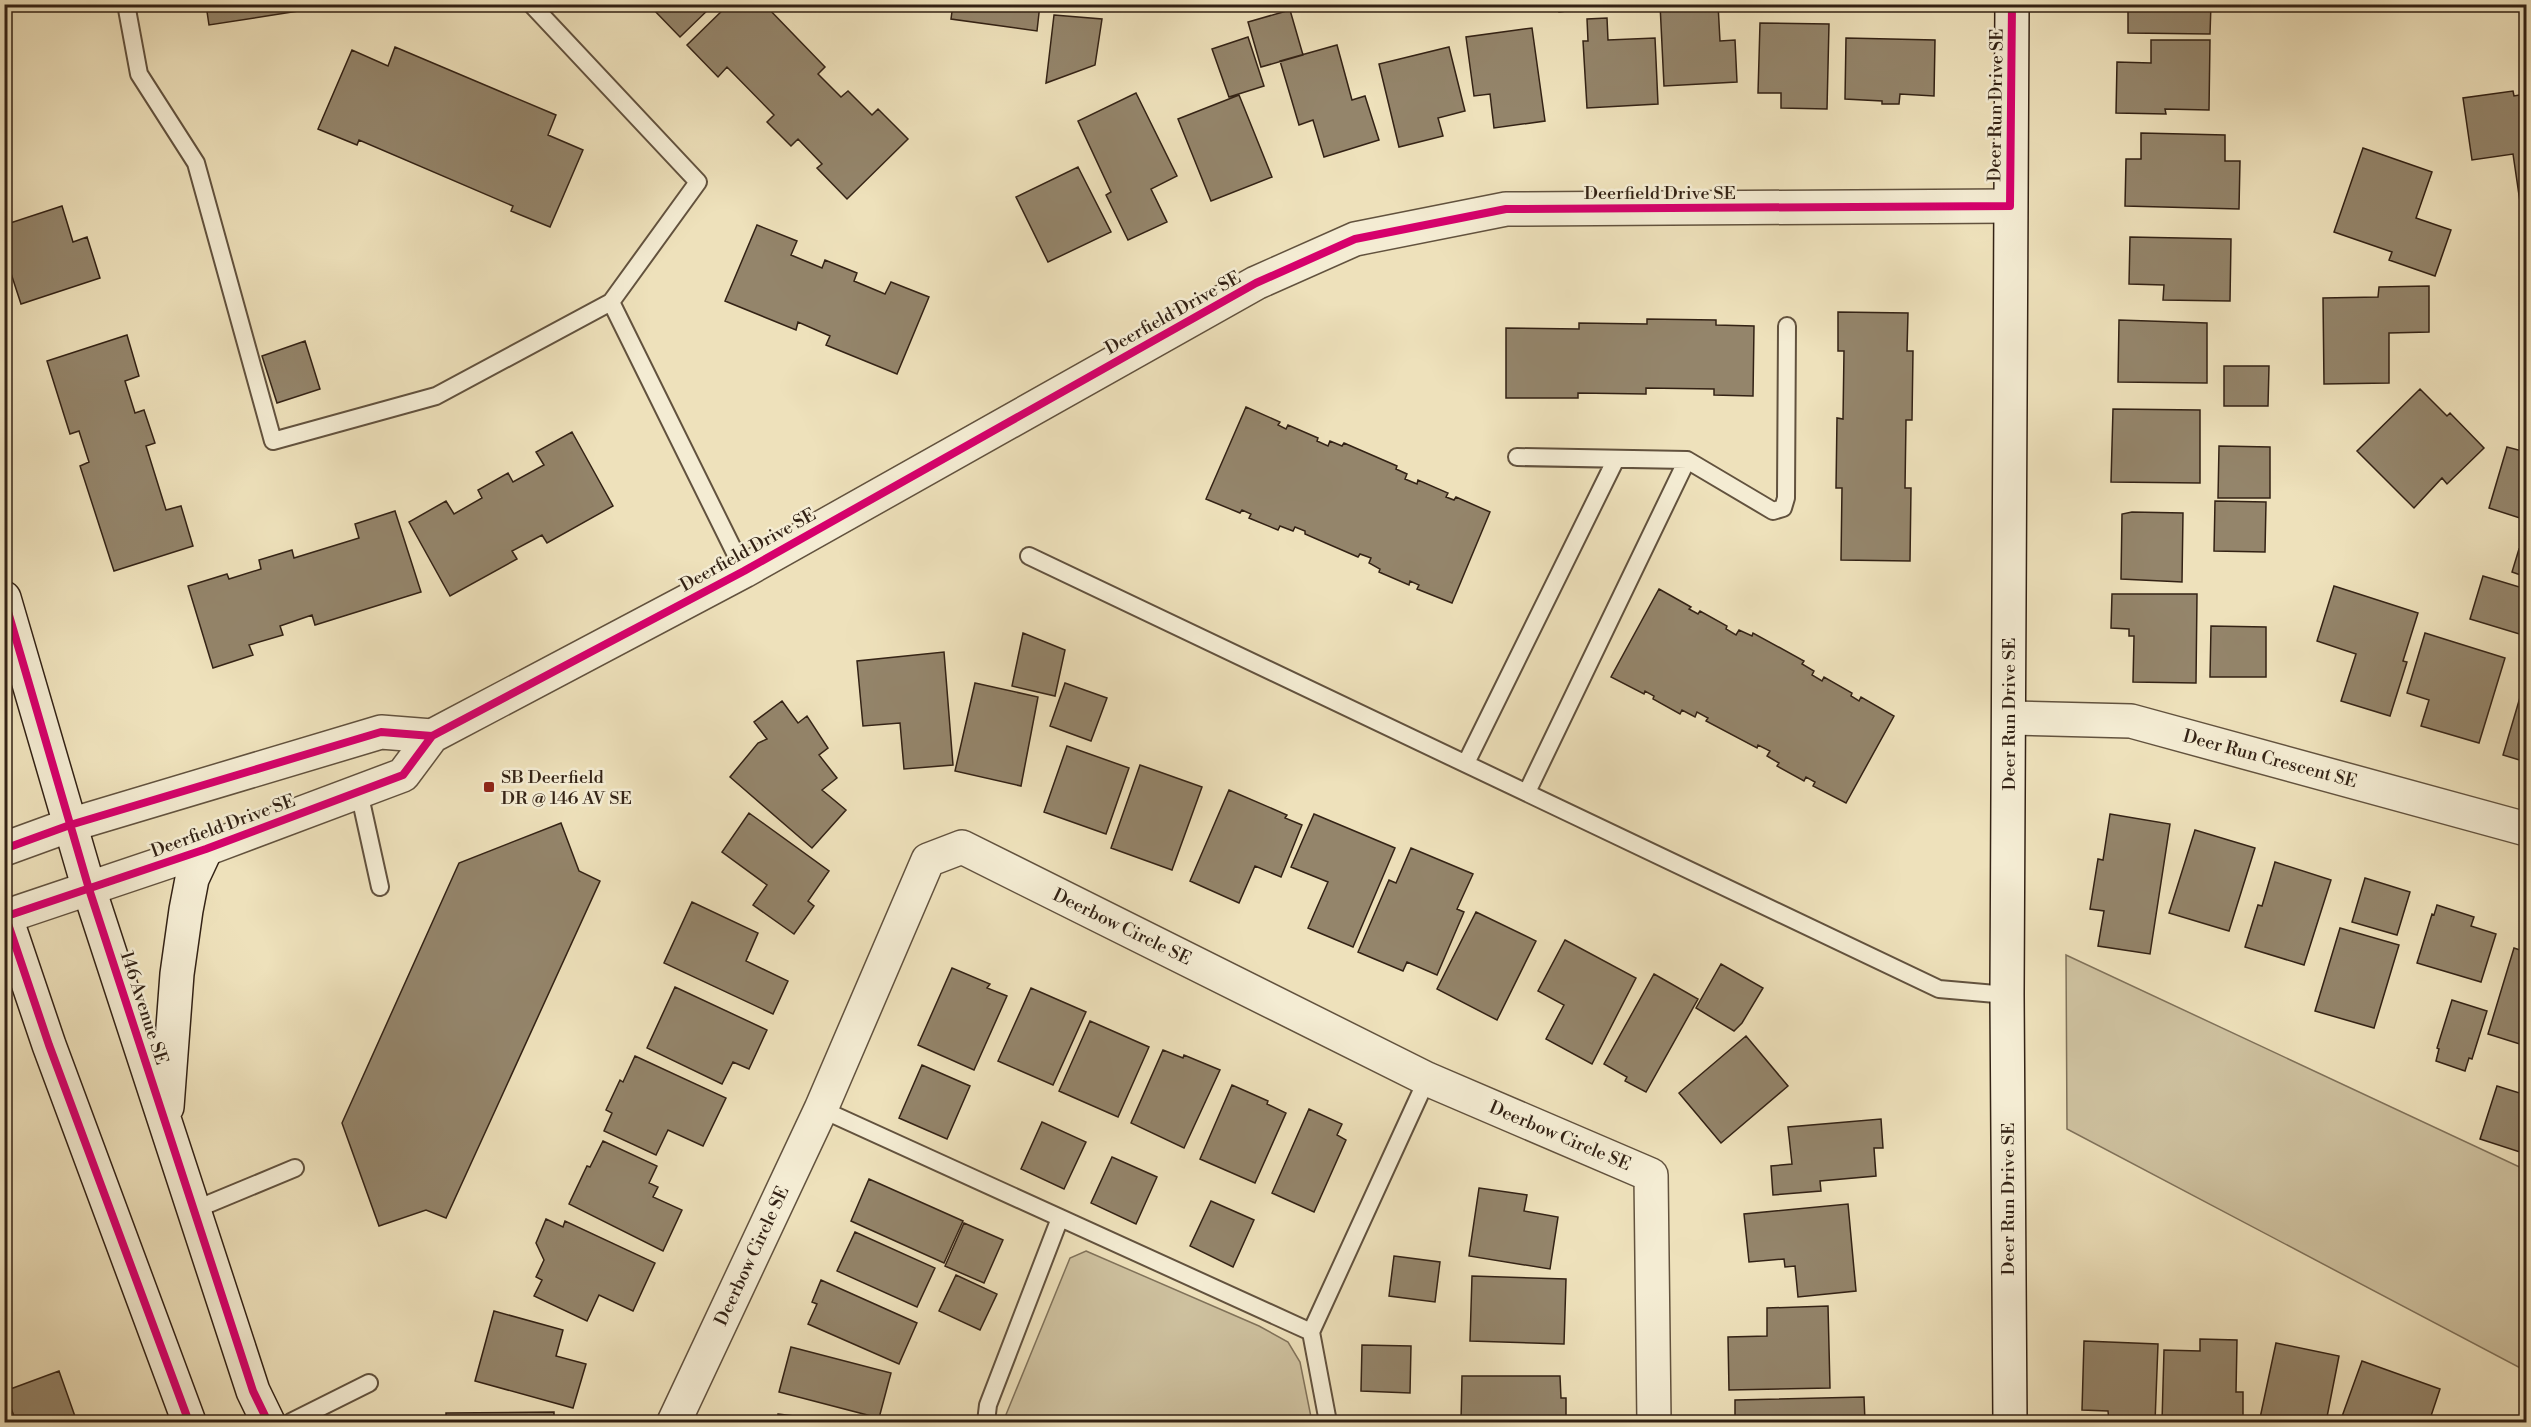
<svg xmlns="http://www.w3.org/2000/svg" width="2531" height="1427" viewBox="0 0 2531 1427" font-family="'Libre Bodoni',serif">
<style>
.green{fill:#cec19f;stroke:#80725a;stroke-width:1.5}
.building{fill:#94856b;stroke:#332215;stroke-width:1.5}
.lines{fill:none;stroke-linecap:round;stroke-linejoin:round}
.lane-casing{stroke:#62523e;stroke-width:20}
.street-casing{stroke:#62523e;stroke-width:36}
.secondary-casing{stroke:#332215;stroke-width:36}
.lane{stroke:#f4ecd3;stroke-width:16}
.street{stroke:#f4ecd3;stroke-width:33}
.secondary{stroke:#f4ecd3;stroke-width:33}
.cycleway-casing{stroke:#f4ecd3;stroke-width:11}
.cycleway{stroke:#d6006c;stroke-width:8}
.poi-dot{fill:#8f2418;stroke:#f4ecd3;stroke-width:2}
.labels{text-anchor:middle;dominant-baseline:central;stroke-width:5;stroke-linejoin:round;paint-order:stroke}
.street-label{font-size:18px;fill:#332215;stroke:#f4ecd3}
.poi-label{font-size:18px;fill:#332215;stroke:#f4ecd3;text-anchor:start}
</style>
<rect width="100%" height="100%" fill="#eee1bb"/>
<filter id="stains"><feTurbulence type="fractalNoise" baseFrequency=".00333" numOctaves="4"/><feColorMatrix values="0 0 0 0 .2 0 0 0 0 .09 0 0 0 0 .02 0 0 0 .5 -.17"/></filter>
<radialGradient id="worn" r=".72"><stop offset=".6" stop-color="#630" stop-opacity="0"/><stop offset="1" stop-color="#630" stop-opacity=".3"/></radialGradient>
<path class="green" d="M2066 955 2526 1170V1371L2067 1129Z
M1086 1251 1259 1326 1288 1342 1300 1362 1312 1422H1003L1070 1258Z"/>
<path class="building" d="M168 4H343L209 25 206 5 168 11Z
M654 4H714L680 37 651 7Z
M729 4H764L825 67 818 74 841 97 848 91 872 115 878 109 908 139 847 199 817 168 822 164 798 139 791 146 767 122 774 115 727 67 718 77 687 45Z
M953 4H1040L1037 31 951 19Z
M1558 4H1599L1600 7 1559 12Z
M1660 4H1718L1720 41 1735 40 1737 82 1664 86Z
M1847 4H1901V8H1847Z
M2128 4H2211L2210 34 2128 33Z
M1290 10 1303 55 1261 67 1248 22Z
M1054 15 1102 19 1095 65 1046 83Z
M1607 18 1608 40 1655 38 1658 104 1587 108 1583 41H1588L1587 19Z
M1760 23 1829 24 1827 109 1781 108V93H1758Z
M1532 28 1545 121 1494 128 1490 94 1474 96 1466 37Z
M1248 37 1264 86 1229 97 1212 49Z
M1846 38 1935 40 1934 96 1900 94 1899 104H1882V101L1845 99Z
M2151 40H2210L2209 110 2165 109 2166 114 2116 113 2117 62 2151 63Z
M1337 45 1352 100 1365 96 1379 140 1324 157 1313 120 1299 125 1280 61Z
M395 47 556 115 548 135 583 150 550 227 511 211 513 206 359 140 357 145 318 129 352 50 388 66Z
M1449 47 1465 111 1438 118 1443 136 1399 147 1379 64Z
M2513 91 2514 96 2526 94V201L2520 202 2513 154 2472 160 2463 98Z
M1136 93 1177 176 1151 189 1167 222 1128 240 1106 195 1111 192 1078 121Z
M1239 95 1272 177 1211 201 1178 119Z
M2141 133 2225 135V161H2240L2239 209 2125 206 2126 159H2141Z
M2363 148 2432 172 2416 218 2451 230 2435 276 2389 260 2392 252 2334 232Z
M1078 167 1111 232 1048 262 1016 197Z
M62 206 73 242 87 237 100 278 21 304 4 252V225Z
M757 225 797 241 791 255 822 268 825 260 857 273 854 281 885 294 891 282 929 297 897 374 826 345 830 336 798 322 796 330 725 301Z
M2130 237 2231 239 2230 301 2163 300 2164 285 2129 284Z
M2429 286V332L2389 333V383L2324 384 2323 298 2378 297 2379 287Z
M1838 312 1908 313 1907 351H1913L1912 420H1906L1905 488H1911L1910 561 1841 560 1842 488H1836L1837 418 1843 419 1844 351H1838Z
M1647 319 1716 320V325L1754 326 1753 396 1714 395V389L1646 388V394L1578 393V398H1506V328L1579 329V323L1647 324Z
M2119 320 2207 323V383L2118 382Z
M127 335 139 376 125 381 135 413 144 410 155 443 146 446 166 510 181 506 193 546 114 571 80 466 89 462 79 431 70 434 47 361Z
M305 341 320 389 277 403 262 356Z
M2224 366H2269L2268 406H2224Z
M2420 389 2447 416 2450 413 2484 448 2447 484 2442 478 2414 508 2357 451Z
M1246 407 1280 422 1278 425 1286 429 1288 425 1318 438 1317 441 1328 446 1330 441 1342 446 1344 443 1397 466 1396 469 1407 474 1405 479 1417 484 1418 480 1448 493 1446 497 1454 500 1456 497 1490 512 1452 603 1417 589 1419 585 1410 581 1409 585 1379 572 1380 569 1369 563 1371 558 1360 554 1358 557 1305 534V531L1295 527 1293 531 1280 526 1278 530 1249 518 1251 514 1242 510 1240 513 1206 499Z
M2113 409 2200 410V483L2111 482Z
M572 432 613 506 547 543 542 535 512 551 517 559 450 596 409 522 446 501 454 514 482 498 478 490 508 473 513 482 544 465 536 452Z
M2219 446 2270 447V498H2218Z
M2507 447 2526 452V520L2489 508Z
M2215 501 2266 502 2265 552 2214 551Z
M395 511 421 592 315 625 312 615 280 626 283 635 249 645 253 655 213 668 188 586 227 574 229 579 261 569 259 560 292 550 294 558 359 538 355 524Z
M2132 512 2183 513 2182 582 2121 579 2122 514Z
M2526 548V577L2512 572 2519 549 2526 551Z
M2483 576 2526 589V636L2470 619Z
M2334 586 2418 613 2403 661 2407 662 2390 716 2341 701 2356 654 2317 641Z
M1659 589 1691 607 1689 609 1698 614 1700 611 1727 626 1726 629 1736 635 1739 630 1752 636 1753 633 1804 661 1802 664 1814 671 1812 675 1822 681 1824 677 1852 693 1851 696 1859 701 1861 697 1894 716 1846 803 1813 786 1815 782 1806 777 1804 781 1777 766 1779 763 1767 756 1770 751 1758 745 1757 748 1706 721 1708 718 1697 712 1695 717 1682 710 1680 714 1653 699 1654 696 1645 691 1644 694 1611 677Z
M2112 594H2197L2196 683 2133 682 2134 636H2129V629L2111 628Z
M2211 626 2266 627V677H2210Z
M1023 633 1065 650 1055 696 1012 686Z
M2425 633 2505 658 2479 743 2421 726 2429 700 2407 693Z
M944 652 953 765 904 769 900 723 863 726 857 661Z
M2526 677V762L2503 755Z
M975 683 1038 697 1021 786 955 771Z
M1065 683 1107 698 1091 741 1050 726Z
M782 701 798 723 807 716 828 748 819 755 837 778 822 790 846 810 812 848 730 777 758 743 767 739 754 722Z
M1067 746 1129 768 1106 834 1044 812Z
M1140 765 1202 787 1172 870 1111 848Z
M1229 790 1287 815 1285 818 1302 825 1281 877 1255 866 1239 903 1190 881Z
M749 813 829 871 808 901 814 906 794 934 753 905 767 885 722 852Z
M1314 814 1395 848 1353 947 1308 928 1328 882 1291 867Z
M2110 814 2170 824 2150 954 2098 946 2104 911 2090 909 2098 859 2103 860Z
M561 823 579 871 600 881 446 1218 426 1210 379 1226 342 1123 459 863Z
M2195 830 2255 848 2229 931 2169 913Z
M1411 848 1473 874 1457 909 1464 912 1437 975 1407 962 1403 971 1358 952 1389 880 1396 883Z
M2275 862 2331 880 2304 965 2245 947 2258 905 2262 906Z
M2365 878 2410 892 2397 935 2352 922Z
M692 902 758 933 746 961 788 981 773 1014 664 963Z
M2437 905 2474 917 2471 926 2496 934 2481 982 2417 963 2432 914 2434 915Z
M1476 912 1536 941 1497 1020 1437 989Z
M2340 928 2399 945 2374 1028 2315 1011Z
M1565 940 1636 978 1592 1064 1546 1039 1564 1005 1538 991Z
M2514 948 2526 952V1046L2488 1034Z
M1721 964 1763 988 1742 1023 1734 1031 1696 1008Z
M952 968 990 984 987 988 1007 996 974 1070 918 1045Z
M1654 974 1698 999 1646 1092 1625 1081 1627 1077 1604 1064Z
M675 987 767 1030 749 1069 733 1062 722 1084 647 1048Z
M1031 988 1086 1012 1053 1085 998 1061Z
M2452 1000 2487 1011 2472 1059 2469 1058 2465 1071 2436 1061 2439 1049 2437 1048Z
M1090 1021 1149 1047 1118 1117 1059 1091Z
M1746 1036 1788 1086 1721 1143 1679 1093Z
M1163 1050 1183 1058 1184 1055 1220 1070 1184 1148 1131 1123Z
M635 1056 726 1098 703 1146 668 1130 656 1155 604 1131 612 1113 606 1110 620 1080 623 1082Z
M922 1065 970 1086 947 1139 899 1118Z
M1232 1085 1268 1101 1267 1104 1286 1113 1255 1183 1200 1159Z
M2497 1086 2526 1095V1154L2480 1139Z
M1309 1109 1342 1124 1337 1135 1346 1140 1314 1212 1272 1193Z
M1881 1119 1883 1148H1874L1876 1176 1820 1181 1821 1191 1773 1195 1771 1166 1792 1164 1788 1127Z
M1042 1122 1086 1142 1064 1189 1021 1169Z
M603 1141 657 1166 649 1183 658 1187 653 1197 682 1210 663 1251 569 1204 587 1166 590 1167Z
M1112 1157 1157 1177 1136 1224 1091 1203Z
M869 1179 963 1221 944 1263 851 1221Z
M1479 1188 1527 1195 1524 1211 1558 1217 1550 1269 1469 1256Z
M1211 1201 1254 1220 1233 1267 1190 1246Z
M1848 1204 1856 1291 1798 1297 1795 1266 1785 1267 1784 1259 1749 1262 1744 1214Z
M546 1219 563 1227 565 1221 655 1263 633 1311 599 1295 587 1321 534 1296 542 1280 536 1277 544 1260 536 1243Z
M964 1223 1003 1240 984 1283 945 1266Z
M855 1232 935 1268 917 1307 837 1271Z
M1394 1256 1440 1262 1435 1302 1389 1296Z
M956 1275 997 1294 980 1330 939 1311Z
M1472 1276 1566 1279 1564 1344 1470 1341Z
M821 1280 917 1323 899 1364 808 1324 817 1304 812 1302Z
M1828 1306 1830 1388 1729 1390 1728 1337 1767 1336V1308Z
M494 1311 563 1330 556 1356 586 1364 573 1408 475 1381Z
M2200 1339 2237 1340 2236 1392H2243V1422H2162L2164 1350 2200 1351Z
M2084 1341 2158 1344 2155 1422H2109L2108 1411 2082 1410Z
M2276 1343 2339 1356 2326 1422H2253L2254 1416 2260 1418Z
M1362 1345 1411 1346 1410 1393 1361 1391Z
M791 1347 891 1373 879 1418 779 1392Z
M2362 1361 2440 1389 2429 1422H2340Z
M59 1371 77 1422H16L5 1391Z
M1462 1376H1560L1561 1398H1566V1421H1461Z
M1864 1397 1865 1422H1735V1400Z
M554 1412V1422H446V1413Z
M778 1414 843 1422H777Z"/>
<g class="lines">
<defs>
<path id="lane" d="M126 4 139 74 196 163 273 441 436 396 611 302 698 182 531 4
M611 302 744 571
M1517 457 1687 460 1773 511 1783 508 1786 498 1787 326
M1029 556 1939 989 2007 995
M1466 763 1616 459
M359 792 380 887
M1527 792 1687 460
M821 1109 1311 1332
M194 1210 295 1168
M291 1422 369 1383
M986 1422 988 1405 1060 1218
M1328 1422 1311 1332 1427 1079"/>
<path id="street" d="M2010 718 2131 721 2526 829
M4 849 70 825 381 732 432 736
M4 917 206 849 403 775 432 736 744 571 1256 283 1355 239 1506 209 2010 206
M674 1422 821 1109 928 860 962 847 1427 1079 1651 1175 1654 1422"/>
<path id="secondary" d="M4 598 89 889 253 1391 268 1422
M4 912 49 1045 189 1422
M167 1107 177 974 186 910 192 879 206 849
M2010 1422 2007 995 2012 4"/>
</defs>
<use href="#lane" class="lane-casing"/>
<use href="#street" class="street-casing"/>
<use href="#secondary" class="secondary-casing"/>
<use href="#lane" class="lane"/>
<use href="#street" class="street"/>
<use href="#secondary" class="secondary"/>
<defs>
<path id="cycleway" d="M4 598 89 889 253 1391 268 1422
M4 849 70 825 381 732 432 736
M4 912 49 1045 189 1422
M4 917 206 849 403 775 432 736 744 571 1256 283 1355 239 1506 209 2010 206 2012 4"/>
</defs>
<use href="#cycleway" class="cycleway-casing"/>
<use href="#cycleway" class="cycleway"/>
</g>
<rect class="poi-dot" x="483" y="781" width="12" height="12" rx="3"/>
<g class="labels">
<g class="street-label">
<text transform="translate(1996 105) rotate(-89)">Deer Run Drive SE</text>
<text x="1660" y="193">Deerfield Drive SE</text>
<text transform="translate(1173 313) rotate(-29)">Deerfield Drive SE</text>
<text transform="translate(748 550) rotate(-29)">Deerfield Drive SE</text>
<text transform="translate(2009 714) rotate(-90)">Deer Run Drive SE</text>
<text transform="translate(2270 759) rotate(15)">Deer Run Crescent SE</text>
<text transform="translate(223 826) rotate(-20)">Deerfield Drive SE</text>
<text transform="translate(1122 927) rotate(26)">Deerbow Circle SE</text>
<text transform="translate(144 1008) rotate(72)">146 Avenue SE</text>
<text transform="translate(1560 1136) rotate(23)">Deerbow Circle SE</text>
<text transform="translate(2008 1199) rotate(-90)">Deer Run Drive SE</text>
<text transform="translate(752 1256) rotate(-65)">Deerbow Circle SE</text>
</g>
<g class="poi-label">
<text x="501" y="777">SB Deerfield<tspan x="501" dy="21">DR @ 146 AV SE</tspan></text>
</g>
</g>
<rect width="2531" height="1427" fill="none" stroke="#eee1bb" stroke-width="24"/>
<rect x="6" y="6" width="2519" height="1415" fill="none" stroke="#332215" stroke-width="3"/>
<rect x="12" y="12" width="2507" height="1403" fill="none" stroke="#332215" stroke-width="1.5"/>
<rect width="100%" height="100%" filter="url(#stains)"/>
<rect width="100%" height="100%" fill="url(#worn)"/>
</svg>
